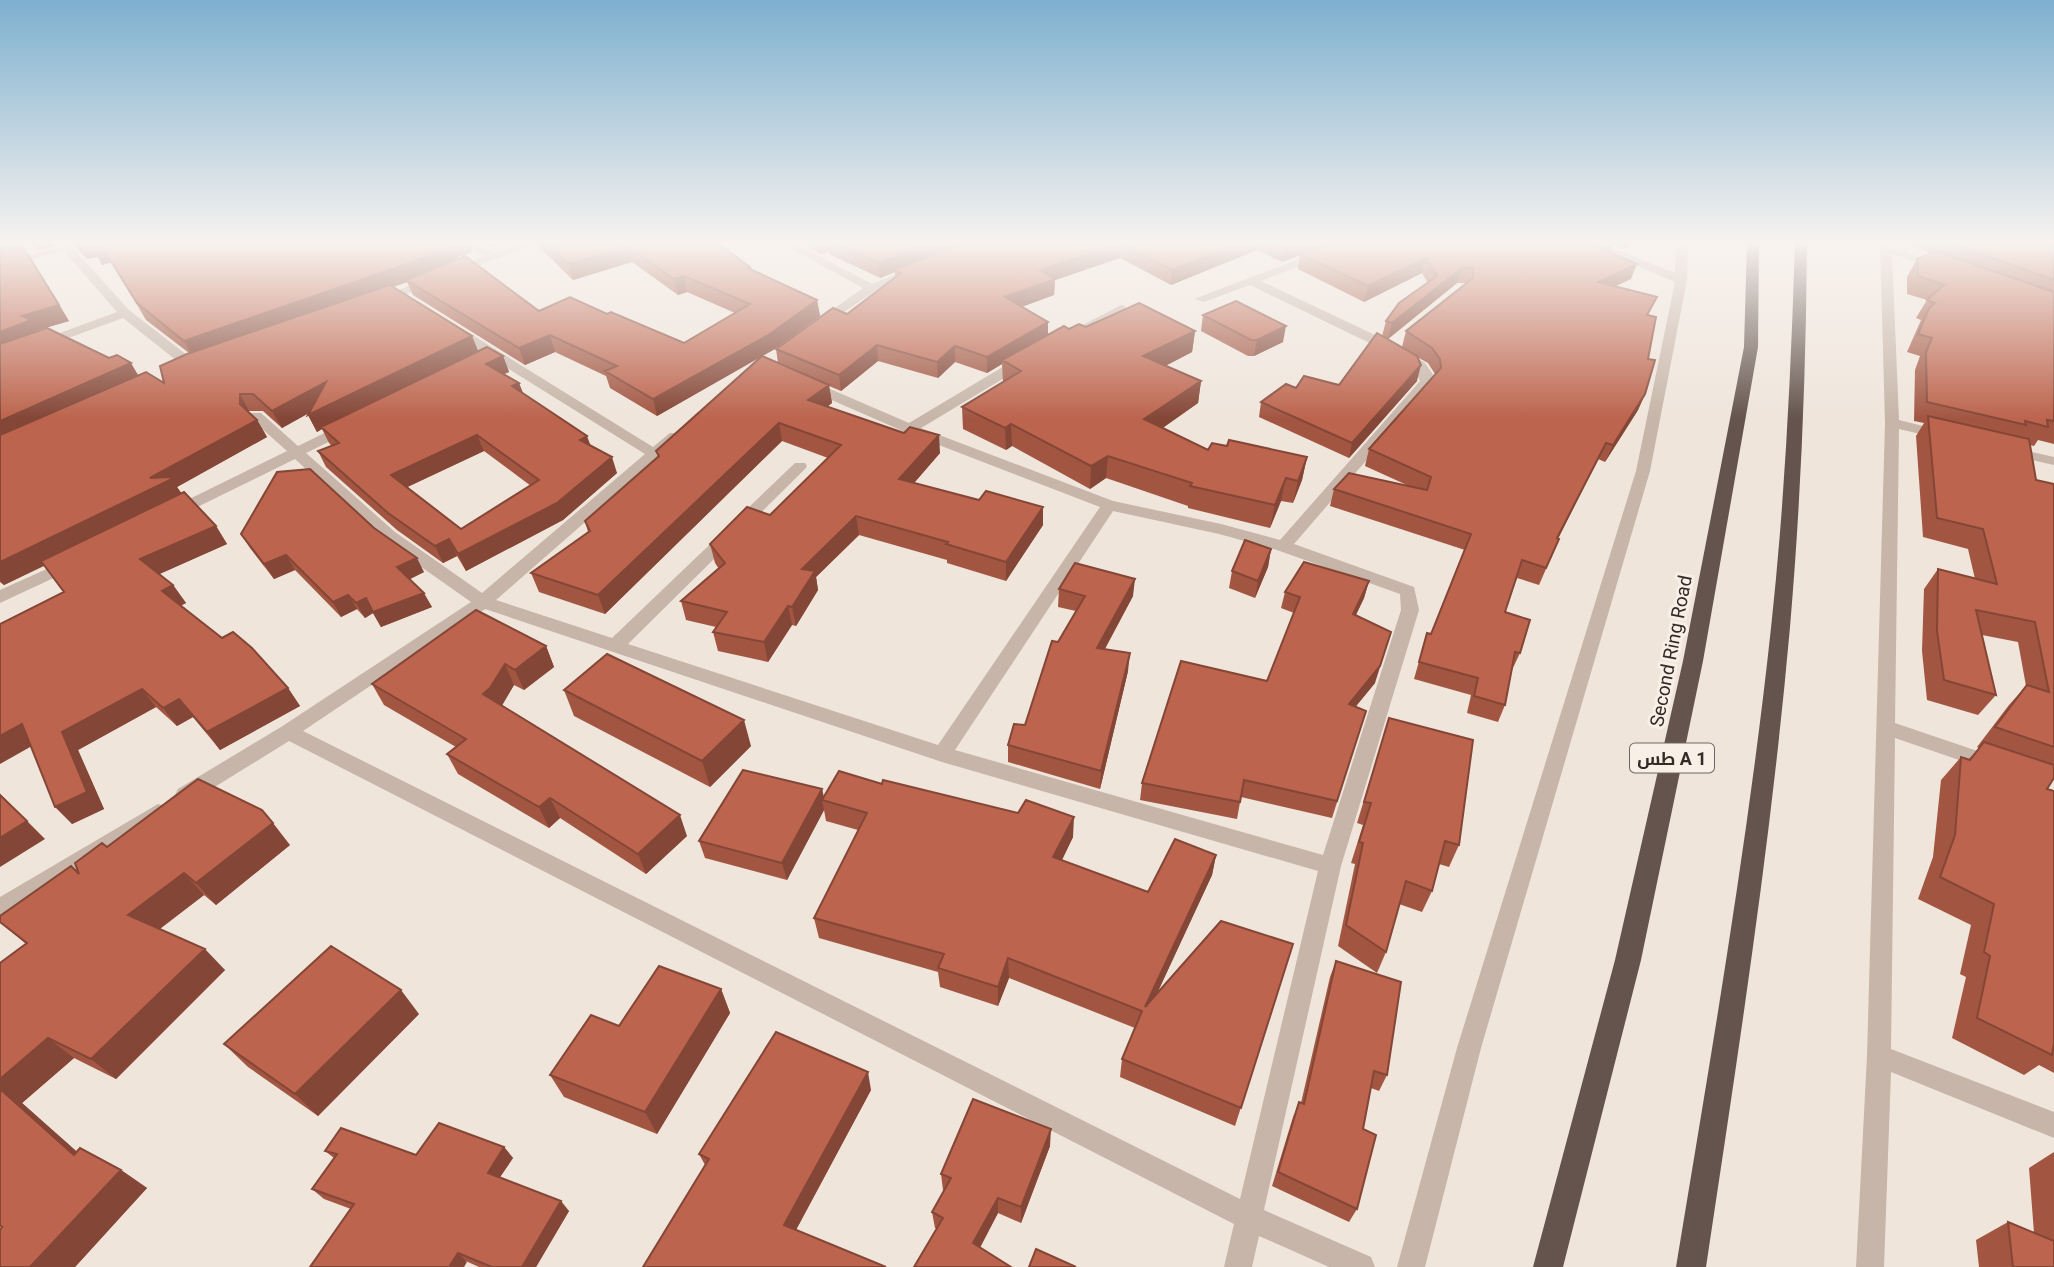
<svg xmlns="http://www.w3.org/2000/svg" width="2054" height="1267" viewBox="0 0 2054 1267" font-family="Roboto,Cairo,sans-serif">
<style>
.lines{fill:none;stroke-linecap:round;stroke-linejoin:round}
.service{fill:#c6b5a8;fill-rule:evenodd}
.minor{fill:#c6b5a8;fill-rule:evenodd}
.trunk{fill:#64544d;fill-rule:evenodd}
.wall{fill:#a25642;fill-rule:evenodd}
.shaded-wall{fill:#844636}
.building{fill:#bc644d;stroke:#844636;stroke-width:2;fill-rule:evenodd}
.labels{text-anchor:middle;dominant-baseline:central;stroke-width:6;stroke-linejoin:round;paint-order:stroke}
.shield{fill:#f8efe7;stroke:#6f6661;stroke-width:2}
.shield-label{font-size:18px;font-weight:bold;fill:#342b28}
.street-label{font-size:19px;fill:#342b28;stroke:#f8efe7}
</style>
<rect width="100%" height="100%" fill="#efe5db"/>
<g class="lines">
<path class="service" d="M64 246 72 248 0 269V263Z"/>
<path class="minor" d="M56 242H68L129 310 196 362V368H186L123 318 0 363V355L117 312Z
M462 242H476L494 253 522 242H538L384 303 374 300 484 256Z
M779 242H793L872 284 909 269 919 271 875 291 822 327 818 326V320L863 288Z
M1344 242H1360L1261 281 1394 344 1425 363 1434 376V382L1294 544 1414 587 1419 610 1341 866 1264 1210 1371 1257 1375 1267H1329L1259 1236 1252 1267H1224L1234 1224 289 741 192 801 185 803 178 801 175 795 178 789 281 727 471 602 383 540 295 459 179 516H167L165 513 167 510 287 451 251 419V413H261L298 446 341 425H351V431L306 453 395 532 482 593 645 454 453 334V328H461L653 447 670 433H680V439L496 600 612 638 795 463H805L807 466 805 469 628 644 938 745 1100 507 905 432 804 388V382H814L909 423 1016 359H1026V365L921 428 1113 501 1221 524 1280 540 1420 381 1415 369 1384 350 1250 285 1204 302 1194 299ZM1113 511 1219 534 1277 550 1400 594 1401 610 1323 855 955 750ZM485 609 942 762 1318 871 1240 1199 303 731Z
M1582 242H1598L1675 273 1676 242H1688L1687 280 1650 471 1481 1048 1425 1267H1397L1457 1048 1636 471 1675 282Z
M1880 242H1892V247L1944 266 1938 269 1892 254 1899 420 1947 432 1949 435 1942 439 1899 429 1895 723 2001 759 2004 764 2001 769 1994 772 1895 738 1891 1049 2054 1112V1138L1891 1072 1884 1267H1856L1867 1056 1885 423Z
M1121 305 1125 306V312L1069 341 1064 342 1058 338Z
M2010 447 2054 457V465L2005 454 2003 451 2005 448Z
M69 559 77 564 75 568 0 603V590Z
M158 804 165 806 168 812 165 818 0 918V897Z"/>
<path class="trunk" d="M1747 242H1759L1758 347 1703 661 1641 960 1563 1267H1533L1615 960 1683 661 1744 347Z
M1795 242H1807C1806 371 1801 499 1790 627 1771 842 1738 1054 1706 1267H1676C1711 1055 1748 842 1771 628 1785 499 1791 371 1795 242Z"/>
</g>
<path class="wall" d="M0 242H21L69 321 38 330 39 331 138 375 164 383 189 353 146 320 112 262 102 265 98 257 87 259 71 242H469L472 252 457 257 458 259 539 311 607 314 684 343 735 313 687 292 678 295 632 262 573 280 537 245 536 242H716L750 267V269L817 300 820 316 773 350 657 416 610 388 606 376 555 352 525 365 413 295 407 282 393 287 478 351 503 356 509 372 504 374 519 383 523 394 591 446 617 473 563 520 466 571 457 556 443 563 397 530 326 467 318 451 332 446 329 443 322 429 317 432 308 415 309 413 282 428 263 411H249V413L257 420 267 437 177 487 181 493 216 526 227 544 159 574 173 585 186 603 181 605 222 638 288 688 300 706 220 750 193 717 177 726 156 707 78 750 104 809 72 824 31 746 64 592 44 566 4 585 0 582ZM484 451 531 486 461 529 407 487Z
M25 242H53L56 246 39 250Z
M481 242H505L489 247Z
M799 242H1637L1622 249 1612 245 1610 253 1631 279 1615 286 1649 315 1648 359 1645 394 1638 410 1605 462 1598 459 1558 539H1559L1539 585 1517 578 1505 612 1520 653 1512 670 1505 705 1498 722 1467 713 1471 695 1414 679 1427 633 1431 634 1465 550 1330 506 1334 489 1409 486 1365 466 1369 449 1435 374 1428 363 1417 357V381L1349 458 1259 417 1261 402 1296 388 1339 385 1382 336 1386 321 1428 283 1422 273 1364 302 1298 269 1300 255 1282 262 1257 250 1171 285 1120 258 1055 280 1054 295 1021 307 1048 322V335L1069 329 1086 327 1195 331 1192 352 1165 366 1201 381 1198 403 1162 428 1208 450 1227 446 1307 457 1302 480 1293 503 1281 501 1270 528 1188 508V506L1106 478 1090 489 1012 446 1006 450 963 429 962 407 1003 382 1002 364 987 373 955 362 938 378 878 361 841 391 829 386 832 403 827 407 940 453 914 483 1043 525 1006 581 947 563V560L859 535 816 577 818 590 796 626 792 625 768 662 718 651 713 632 716 627 686 620 681 601 719 569 715 563 710 544 770 515 828 458 782 441 605 614 539 592 531 573 588 532 585 521 658 457 656 451 778 363 776 349 847 314 895 277V272L880 278 829 254V251L821 254ZM1457 283H1466L1406 331 1402 347 1388 339Z
M1901 242H2054V444L2038 440 2034 446 2030 445 2036 480 2054 484V778L2047 789 2054 791V1073L2039 1065 2024 1075 1952 1038 1966 977 1960 974 1971 925 1918 899 1933 857 1941 780 1961 757 1968 760 1979 748 1977 747 2009 705 2026 686 2018 642 1982 635 1996 695 1978 715 1927 700 1922 651 1924 589 1938 569 1975 579 1968 549 1923 537 1916 436 1924 423 1914 421 1915 370 1920 356 1907 352 1921 320 1916 318 1927 300 1907 294V277L1917 259 1931 253Z
M1203 315 1283 342 1254 356H1248L1201 331Z
M241 534 424 572 410 579 432 607 381 627 373 613 365 618 357 609 341 617 295 570 274 579 250 548Z
M1271 549 1268 567 1255 598 1229 588 1232 571Z
M1369 581 1364 598 1356 615 1375 683 1355 707 1366 711 1332 818 1241 797 1237 819 1140 800 1142 783 1267 681 1294 613 1281 608 1285 592Z
M1059 589 1133 596 1105 649 1128 671 1100 789 1008 762V745L1025 725 1058 642 1076 611 1058 607Z
M546 646 554 667 524 690 514 685 502 705 687 836 646 874 560 818 549 828 458 774 447 754 456 747 384 705 372 684Z
M564 690 751 746 710 787 574 716Z
M1389 718 1459 845 1449 867 1439 864 1432 891 1422 912 1399 904 1386 952 1377 973 1338 946 1355 864 1351 863 1363 825 1357 823Z
M822 789 824 797 1073 837 1062 860 1148 892 1216 855 1212 875 1157 993 1293 944 1235 1126 1120 1077 1122 1059 1135 1028 1009 978 998 1006 940 987 938 972 819 938 814 918 858 830 826 821 824 810 787 880 705 858 699 841Z
M290 845 216 905 204 895 160 929 225 970 116 1079 74 1058 22 1103 77 1152 121 1170 147 1188 75 1267H0L26 944 0 922 79 874 107 847Z
M1336 961 1387 1075 1379 1091 1371 1088 1363 1129 1357 1209 1349 1222 1272 1186 1293 1117 1299 1102 1301 1103 1330 977Z
M721 989 730 1013 657 1134 564 1097 550 1075Z
M419 1014 318 1116 248 1067 224 1044Z
M871 1090 796 1230 643 1267 705 1165 699 1154Z
M1050 1146 1021 1223 998 1213 980 1248 935 1228 932 1212 944 1191 943 1190 941 1174Z
M504 1147 513 1158 500 1177 569 1211 536 1267H479L351 1209 324 1199 312 1189 334 1158 325 1151 416 1155Z
M2054 1152V1267H1979L1976 1240 2008 1222 2034 1233 2029 1168Z"/>
<path class="shaded-wall" d="M0 242H21L69 321 38 330 42 337 0 352V332L22 316 0 260Z
M34 242H53L56 246 39 250Z
M87 242H92L102 247 112 262 102 265 98 257 87 259 78 244Z
M450 242H469L472 252 457 257 459 264 406 280 407 282 193 357 184 341Z
M487 242H505L489 247Z
M819 242H828L829 251 821 254Z
M931 242H968L895 270V272L880 278 879 263Z
M1243 242H1259L1257 250 1171 285 1172 270Z
M1298 242H1336L1282 262 1284 247Z
M1614 242 1608 256 1600 248Z
M1625 242H1637L1622 249Z
M1121 243 1120 258 1055 280 1054 295 1005 313V297L1040 270Z
M628 247 632 262 573 280 568 264Z
M1426 258 1422 273 1364 302 1368 286Z
M1637 264 1631 279 1592 297 1598 282Z
M1462 268 1457 283 1388 339 1392 323Z
M684 276 687 292 678 295 674 279Z
M817 300 820 316 773 350 657 416 653 399Z
M1048 322V338L1002 360V364L987 373V357Z
M1286 326 1283 342 1254 356 1257 340Z
M1195 331 1192 352 1142 378 1143 356Z
M550 335 555 352 525 365 519 348Z
M472 336 479 353 321 427 322 429 317 432 308 415Z
M877 345 878 361 841 391 839 375Z
M955 346V362L938 378 937 362Z
M503 356 509 372 492 379 486 364Z
M131 363 141 380 0 444V421Z
M1421 365 1417 381 1349 458 1352 443Z
M1201 381 1198 403 1143 442 1144 419Z
M326 382 334 399 282 428 272 411Z
M519 383 525 398 512 386Z
M829 385 832 403 811 418 808 400Z
M240 394 249 411V421L240 404Z
M1645 394 1638 410 1605 462 1613 445Z
M257 420 267 437 177 487 184 497 4 585 0 581V562Z
M779 423 782 441 605 614 598 595Z
M1011 424 1012 446 1006 450 1005 428Z
M477 435 484 451 399 491 391 475Z
M939 435 940 453 901 498 899 479Z
M587 436 593 452 580 440Z
M1606 443 1598 459 1549 555 1557 538Z
M1108 456 1106 478 1090 489 1091 466Z
M612 457 617 473 563 520 466 571 458 554Z
M1307 457 1302 480 1293 503 1298 481Z
M1286 478 1281 501 1270 528 1275 505Z
M1043 507V525L1006 581V562Z
M856 516 859 535 816 577 818 590 796 626 792 607 802 569Z
M216 526 227 544 153 577 140 559Z
M449 539 457 556 443 563 435 546Z
M1271 549 1268 567 1255 598 1258 581Z
M286 555 295 570 274 579 264 564Z
M417 558 424 572 404 582 397 567Z
M1135 579 1133 596 1096 665 1097 648Z
M1369 581 1364 598 1348 631 1353 614Z
M173 585 186 603 175 609 162 591Z
M424 593 432 607 381 627 373 613 365 618 356 603 366 598Z
M348 595 357 609 341 617 333 602Z
M788 606 792 625 768 662 764 642Z
M1391 632 1375 683 1344 721 1349 704Z
M546 646 554 667 524 690 515 670Z
M1130 653 1128 671 1100 789 1101 771Z
M505 664 514 685 500 709 483 694Z
M288 688 300 706 220 750 207 732Z
M142 689 156 707 78 750 104 809 72 824 55 807 62 732Z
M179 699 193 717 177 726 163 708Z
M744 720 751 746 710 787 702 761Z
M22 724 39 742 0 764V736Z
M822 789 824 801 822 800 824 810 787 880 782 863Z
M0 794 45 839 0 867Z
M550 798 560 818 549 828 539 807Z
M680 815 687 836 646 874 638 854Z
M1074 817 1073 837 1053 878V857Z
M273 823 290 845 216 905 196 883Z
M1216 855 1212 875 1142 1026 1145 1007Z
M184 873 204 895 150 936 128 915Z
M205 949 225 970 116 1079 91 1059Z
M1008 958 1009 978 998 1006V987Z
M721 989 730 1013 657 1134 645 1112Z
M401 990 419 1014 318 1116 295 1094Z
M48 1038 74 1058 22 1103 101 1173 74 1155 0 1089V1079Z
M868 1072 871 1090 790 1241 784 1225Z
M1051 1129 1050 1146 1021 1223V1207Z
M504 1147 513 1158 496 1183 488 1173Z
M121 1170 147 1188 75 1267H30Z
M998 1198V1213L974 1258 973 1243Z
M561 1201 569 1211 536 1267H522Z
M458 1253 467 1262 464 1267H449Z"/>
<path class="building" d="M92 242H450L446 243 453 248 184 341 137 303 102 247 93 249Z
M545 242H716L750 267 748 268 817 300 770 334 653 399 605 371 617 366 550 335 519 348 406 280 465 256 539 311 570 297 607 314 611 312 684 343 750 304 684 276 674 279 628 247 568 264Z
M833 242H931L879 263Z
M962 242H1243L1172 270 1121 243 1040 270 1055 279 1005 297 1048 322 987 357 955 346 937 362 877 345 839 375 776 349 833 308 847 314 901 273 895 270Z
M1274 242H1298L1284 247Z
M1333 242H1613L1600 248 1637 264 1598 282 1657 297 1647 315 1656 317 1648 359 1655 360 1645 394 1613 445 1606 443 1557 538 1559 539 1546 568 1522 560 1505 612 1530 620 1520 653 1515 652 1505 705 1474 696 1478 678 1419 662 1427 633 1431 634 1471 534 1334 489 1349 473 1427 490 1431 477 1369 449 1441 368 1440 359 1432 348 1406 331 1473 278V268H1462L1392 323 1386 321 1399 303 1437 276 1426 258 1368 286 1300 254Z
M1953 242H2054V280L1950 243Z
M23 247 59 305 22 316 31 320 0 332V252Z
M1935 251 2054 292V421L2047 420 2048 427 2025 421 2026 425 1927 402 1926 352 1932 338 1918 334 1929 308 1935 303 1927 300 1944 285 1918 276 1917 259Z
M390 285 472 336 308 415 326 382 272 411 253 394H240V404L257 420 150 478 170 477 172 479 0 562V435L146 372 164 383 160 366 187 354Z
M1236 301 1286 326 1257 340H1251L1203 315Z
M1139 303 1195 331 1143 356 1201 381 1144 419 1208 450 1212 443 1227 446 1229 440 1307 457 1298 481 1286 478 1275 505 1190 486 1192 483 1108 456 1091 466 1011 424 1005 428 962 407 1021 371 1002 360 1064 326 1069 329 1079 324 1086 327Z
M47 328 109 358 117 355 131 363 0 421V344Z
M1377 333 1417 356 1421 365 1352 443 1261 402 1286 384 1296 388 1304 376 1339 385Z
M487 347 503 356 486 364 519 383 512 386 587 436 580 440 612 457 557 503 458 554 449 539 435 546 388 513 318 451 339 443 321 427ZM477 435 539 480 461 529 391 475Z
M762 356 829 385 808 400 904 433 910 427 939 435 899 479 979 500 986 491 1043 507 1006 562 946 544 948 542 856 516 802 569 815 571 792 607 788 606 764 642 713 632 727 612 681 601 725 563 710 544 747 507 770 515 841 445 779 423 598 595 531 573 590 531 585 521 659 456 656 451Z
M1928 416 2029 439 2036 480 2054 484V747L1995 727 2027 685 2049 692 2035 622 1976 610 1996 695 1944 680 1937 631 1938 569 1997 584 1983 529 1937 518Z
M310 469 374 528 417 558 397 567 424 593 373 612 366 598 356 603 348 595 333 602 286 555 264 564 241 534 277 472Z
M184 492 216 526 140 559 173 585 162 591 222 638 233 632 252 648 288 688 207 732 179 699 163 708 142 689 62 732 87 792 55 807 22 724 0 736V624L64 592 41 561Z
M1245 540 1271 549 1258 581 1232 571Z
M1304 562 1369 581 1353 614 1391 632 1380 666 1349 704 1366 711 1337 801 1244 780 1240 802 1142 783 1181 661 1267 681 1300 597 1285 592Z
M1075 563 1135 579 1097 648 1130 653 1101 771 1008 745 1014 724 1025 725 1052 641 1058 642 1085 596 1059 589Z
M476 610 546 646 515 670 505 664 490 688 483 694 680 815 638 854 550 798 539 807 447 754 466 739 372 684Z
M607 654 744 720 702 761 564 690Z
M1389 718 1473 740 1459 845 1445 841 1432 891 1406 881 1386 952 1346 925 1363 843 1359 842 1371 803 1364 802Z
M1984 742 2054 765V778L2047 789 2054 791V1043L2052 1055 1977 1018 1990 956 1984 952 1994 904 1940 877 1955 835 1961 757 1970 760Z
M743 770 822 789 782 863 699 841Z
M839 771 882 784 883 780 1018 813 1026 800 1074 817 1053 857 1148 892 1175 839 1216 855 1145 1007 1221 921 1293 944 1241 1108 1122 1059 1142 1011 1008 958 998 987 938 968 944 954 814 918 867 813 822 800Z
M198 779 262 810 273 823 196 883 184 873 128 915 205 949 91 1059 48 1038 0 1079V963L27 943 0 922V916L71 866 79 874 75 863 102 843 107 847Z
M0 795 27 821 0 838Z
M331 946 401 990 295 1094 224 1044Z
M1336 961 1401 982 1387 1075 1374 1071 1363 1129 1376 1135 1357 1209 1278 1172 1299 1102 1304 1104Z
M659 966 721 989 645 1112 550 1075 591 1015 619 1026Z
M776 1032 868 1072 784 1225 886 1267H643L709 1159 699 1154Z
M0 1089 74 1155 80 1148 121 1170 30 1267H0V1230L2 1227 0 1225Z
M973 1099 1051 1129 1021 1207 998 1198 973 1243 1011 1267H914L943 1218 932 1212 951 1178 941 1174Z
M439 1123 504 1147 488 1173 561 1201 522 1267H492L458 1253 449 1267H310L354 1204 312 1189 337 1154 325 1151 341 1128 416 1155Z
M2008 1222 2054 1241V1267H2013Z
M1036 1249 1076 1267H1029Z"/>
<linearGradient id="sky" x2="0" y2="1"><stop stop-color="#7db0cf"/><stop offset="0.58" stop-color="#f8f3ef"/><stop offset="1" stop-color="#f8f3ef" stop-opacity="0"/></linearGradient>
<rect width="2054" height="419" fill="url(#sky)"/>
<g class="labels">
<rect class="shield" x="1630" y="743.5" width="84" height="29" rx="5"/>
<g class="shield-label">
<text x="1672" y="758">طس A 1</text>
</g>
<g class="street-label">
<text transform="translate(1671 651) rotate(-79)">Second Ring Road</text>
</g>
</g>
</svg>
